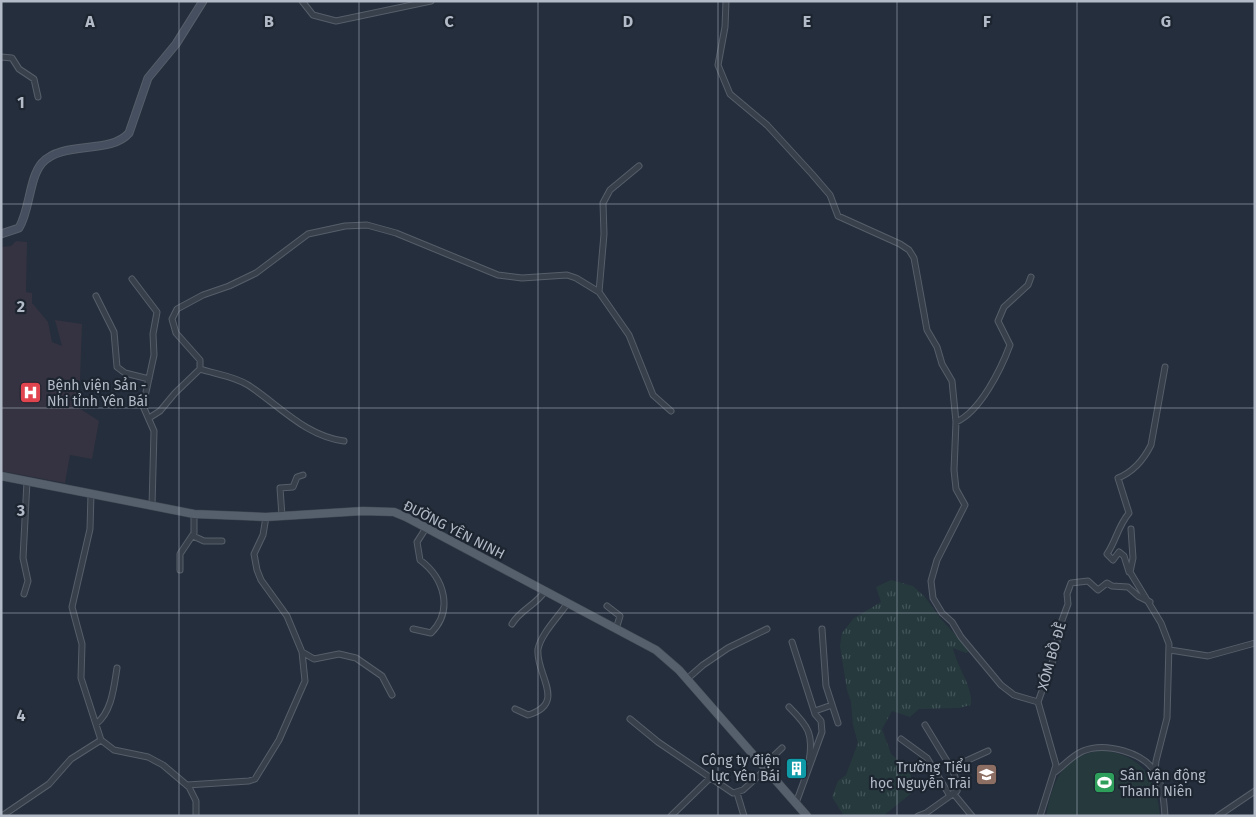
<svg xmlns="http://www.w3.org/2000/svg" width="1256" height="817" viewBox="0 0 1256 817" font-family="'Fira Sans',sans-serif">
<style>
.medical{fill:#353341}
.grass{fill:url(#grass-tufts)}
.pitch{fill:#263a3d}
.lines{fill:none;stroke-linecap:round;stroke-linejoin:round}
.street-casing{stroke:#565e6a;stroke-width:7}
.secondary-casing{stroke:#565e6a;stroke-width:9}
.primary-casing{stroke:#414955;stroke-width:9}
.street{stroke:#38404c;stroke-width:5}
.secondary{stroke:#464f5f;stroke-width:7}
.primary{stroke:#565f6c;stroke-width:8}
.grid{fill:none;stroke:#b4bbc8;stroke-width:1;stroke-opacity:0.55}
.labels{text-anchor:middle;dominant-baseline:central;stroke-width:4.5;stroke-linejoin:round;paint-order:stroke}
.poi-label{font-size:14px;fill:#b4bbc8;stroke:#1d2531;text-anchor:start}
.street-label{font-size:14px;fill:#b4bbc8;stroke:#1d2531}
.grid-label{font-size:16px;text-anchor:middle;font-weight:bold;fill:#b4bbc8;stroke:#1d2531;stroke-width:4.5;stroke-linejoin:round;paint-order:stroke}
</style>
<defs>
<pattern id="grass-tufts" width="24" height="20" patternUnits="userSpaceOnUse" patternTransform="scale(1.25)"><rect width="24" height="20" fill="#263a3d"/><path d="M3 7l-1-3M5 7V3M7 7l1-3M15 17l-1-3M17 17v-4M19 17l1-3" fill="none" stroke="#435558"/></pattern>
</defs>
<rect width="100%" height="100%" fill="#252e3c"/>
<path class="medical" d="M16 241 27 242 26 292 32 293V303L48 322 52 342 62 346 55 320 82 324 79 408 99 421 92 459 70 455 65 483 1 471V247L11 246Z"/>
<path class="grass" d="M891 580 913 586 925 597 940 618 970 651 966 653 953 648C957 668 973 686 971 705L959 708 919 709 910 717 892 711 882 729 891 754 910 771 914 791 883 816H844L832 797 838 781 846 775 858 743 853 725 851 702 847 690 840 646 842 633 854 618 881 602 876 587Z"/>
<path class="pitch" d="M1102 750C1143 756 1156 777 1160 816H1046C1053 779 1062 757 1102 750Z"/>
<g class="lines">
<defs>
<path id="street" d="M302 1 313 15 336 21 431 1
M726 1 725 27 718 65 730 94 767 125 812 174 830 195 838 216 900 244 909 250 914 258 927 330 937 347 942 364 952 381 956 422 954 470 956 489 965 505 937 560 931 581 933 598 942 613 952 622 961 637 1001 685 1014 695 1038 702
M1 57 12 58 19 69 34 79 38 97
M639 166 610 190 603 203 604 234 599 292 629 335 653 395 671 411
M132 279 157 312 153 334 154 355 143 406 154 431 152 506
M96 296 114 332 117 367 125 373 149 379
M200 369C215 374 234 376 248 385 279 405 305 436 344 441
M149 418 160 411 175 393 200 369V360L176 333 172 319 177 309 203 295 229 286 256 273 308 234 345 226 367 225 396 233 498 275 522 278 567 275 576 278 599 292
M956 422C980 412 1001 369 1010 345L998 321 1004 307 1028 285 1031 277
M91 494 90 529 72 607 82 644 81 678 101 740 114 750 148 757 163 765 189 787 196 801V816
M282 516 280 488 293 487 297 477 303 475
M266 517 263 535 254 554 257 570 261 580 287 616 302 652 314 659 339 654 356 658 382 676 392 695
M1131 529 1133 558 1130 572 1161 623 1169 644 1167 718 1156 761 1155 771
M193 536 204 541H222
M180 570V554L194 533V514
M1129 572 1124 556 1119 552 1113 560 1107 554C1116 541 1118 526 1129 513L1118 478C1133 472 1144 459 1151 445L1165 367
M24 594 28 581 23 558 27 481
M607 606 620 616 616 629
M512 624C520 610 536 605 545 591
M413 629 431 633C454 610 444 578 420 560L417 542 426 528
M822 629 826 686 838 723
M792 642 815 714 821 721 822 732 796 803
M1170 650 1208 656 1255 643
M687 679 703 665 728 648 767 629
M789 707C808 726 814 734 809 761
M515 709 528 715C568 703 535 674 538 649 541 634 558 617 567 604
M815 711 832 705
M630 719 658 742 733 793 743 790 766 769
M96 724C112 712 114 686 117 668
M925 725 953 771
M901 739 927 758 950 796
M763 766 782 748
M1055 772C1064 765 1073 755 1083 751 1105 742 1145 752 1156 774 1163 787 1164 802 1165 816
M187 785 249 781 255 779 279 740 305 681 302 652
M737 793 744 816
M953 793 972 816
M2 816 49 784 71 759 101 740
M671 816 710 778
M918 816 926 813 957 791 958 786 953 771 955 766 988 751
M1040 816 1056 765 1038 702 1053 660 1061 623 1068 604 1067 594 1071 583 1088 581 1098 590 1107 583 1112 586 1128 587 1138 596 1150 602
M1218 816 1255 791"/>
<path id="secondary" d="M1 234 19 228C30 210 29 178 42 163 63 140 110 155 129 133L148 78 176 44 203 1"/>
<path id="primary" d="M1 476 194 514 266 517 363 511 394 512 406 517 656 650 679 670 807 816"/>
</defs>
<use href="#street" class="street-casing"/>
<use href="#secondary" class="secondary-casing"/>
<use href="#primary" class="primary-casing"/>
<use href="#street" class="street"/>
<use href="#secondary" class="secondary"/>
<use href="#primary" class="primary"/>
</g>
<path class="grid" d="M179 1V816M359 1V816M538 1V816M718 1V816M897 1V816M1077 1V816M1 204H1255M1 408H1255M1 613H1255"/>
<defs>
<symbol id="hospital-square" viewBox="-11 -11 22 22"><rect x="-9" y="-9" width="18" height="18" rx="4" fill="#e0444e" stroke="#1d2531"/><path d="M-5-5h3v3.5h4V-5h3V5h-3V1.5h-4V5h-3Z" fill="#fff"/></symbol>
<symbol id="building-square" viewBox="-11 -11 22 22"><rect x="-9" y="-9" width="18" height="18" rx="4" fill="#0f9aa8" stroke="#1d2531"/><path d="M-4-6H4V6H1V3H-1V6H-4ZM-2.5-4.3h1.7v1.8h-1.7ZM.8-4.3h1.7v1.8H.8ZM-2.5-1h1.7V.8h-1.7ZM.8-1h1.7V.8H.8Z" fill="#fff"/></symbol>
<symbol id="school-square" viewBox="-11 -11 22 22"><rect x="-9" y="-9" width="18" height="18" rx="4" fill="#8d6e63" stroke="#1d2531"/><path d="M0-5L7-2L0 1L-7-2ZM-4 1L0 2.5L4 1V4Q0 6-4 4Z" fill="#fff"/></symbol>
<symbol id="stadium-square" viewBox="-11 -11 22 22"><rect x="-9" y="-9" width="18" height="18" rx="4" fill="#2e9e5b" stroke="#1d2531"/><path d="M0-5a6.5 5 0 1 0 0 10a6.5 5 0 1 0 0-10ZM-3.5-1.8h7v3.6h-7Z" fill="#fff"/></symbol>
</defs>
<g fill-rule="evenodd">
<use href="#hospital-square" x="18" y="380" width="25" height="25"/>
<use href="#building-square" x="784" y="756" width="25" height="25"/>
<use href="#school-square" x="974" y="762" width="25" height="25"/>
<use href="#stadium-square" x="1092" y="770" width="25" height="25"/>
</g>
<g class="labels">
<g class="poi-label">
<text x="47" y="385">Bệnh viện Sản -<tspan x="47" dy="16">Nhi tỉnh Yên Bái</tspan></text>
<text x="780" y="760" text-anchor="end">Công ty điện<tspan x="780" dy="16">lực Yên Bái</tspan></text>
<text x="971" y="767" text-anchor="end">Trường Tiểu<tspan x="971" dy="16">học Nguyễn Trãi</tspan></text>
<text x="1120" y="775">Sân vận động<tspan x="1120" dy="16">Thanh Niên</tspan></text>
</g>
<g class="street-label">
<text transform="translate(454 530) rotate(27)">ĐƯỜNG YÊN NINH</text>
<text transform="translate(1052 656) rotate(-74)">XÓM BỒ ĐỀ</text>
</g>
</g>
<g class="grid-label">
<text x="90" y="27">A</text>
<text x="269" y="27">B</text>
<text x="449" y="27">C</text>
<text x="628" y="27">D</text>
<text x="807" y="27">E</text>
<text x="987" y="27">F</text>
<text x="1166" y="27">G</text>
<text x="21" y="108">1</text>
<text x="21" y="312">2</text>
<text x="21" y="516">3</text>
<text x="21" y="721">4</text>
</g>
<rect width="1256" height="817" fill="none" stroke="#b4bbc8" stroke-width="5"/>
</svg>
